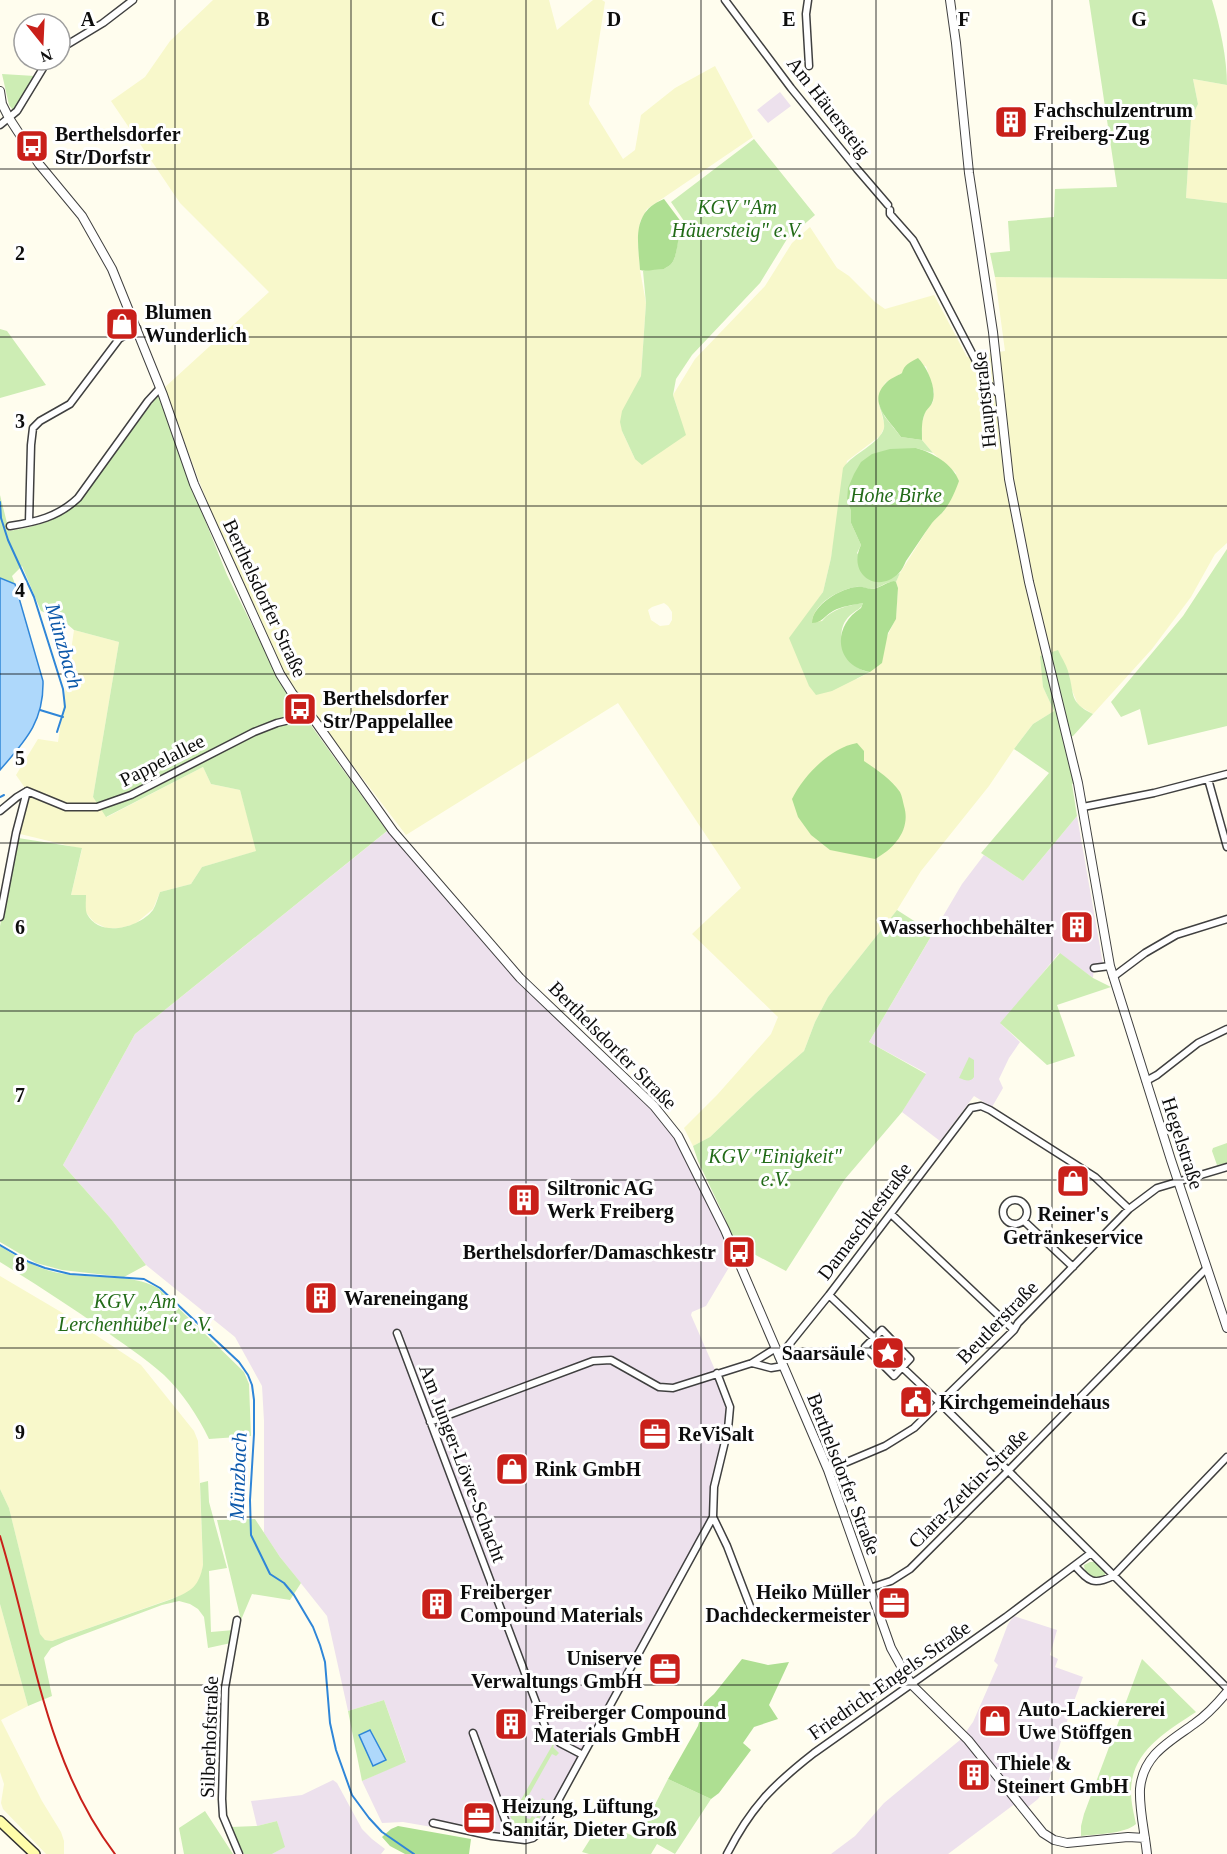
<svg xmlns="http://www.w3.org/2000/svg" width="1227" height="1854" viewBox="0 0 1227 1854" font-family="'Times New Roman',serif">
<style>
.industrial{fill:#ede1ed}
.farmland{fill:#f8f8cb;fill-rule:evenodd}
.green{fill:#cdedb4}
.forest{fill:#aedf92}
.water{fill:#aed8fb;stroke:#2f86d8;stroke-width:1.5}
.lines{fill:none;stroke-linecap:round;stroke-linejoin:round}
.stream{stroke:#2f86d8;stroke-width:2}
.minor-casing{stroke:#404040;stroke-width:9}
.tertiary-casing{stroke:#404040;stroke-width:10}
.secondary-casing{stroke:#2f2f2f;stroke-width:12}
.minor{stroke:#fff;stroke-width:6}
.tertiary{stroke:#fff;stroke-width:8}
.secondary{stroke:#fffda9;stroke-width:9}
.rail{stroke:#c9201a;stroke-width:2}
.grid{fill:none;stroke:#0d0d0d;stroke-width:1.5;stroke-opacity:0.55}
.labels{text-anchor:middle;dominant-baseline:central;stroke-width:6;stroke-linejoin:round;paint-order:stroke}
.street-label{font-size:20px;fill:#0d0d0d;stroke:#fff}
.poi-label{font-size:20px;font-weight:bold;fill:#0d0d0d;stroke:#fff;text-anchor:start}
.park-label{font-size:20px;font-style:italic;fill:#226b18;stroke:#fff}
.water-label{font-size:21px;font-style:italic;fill:#0c58aa;stroke:#fff}
.grid-label{font-size:20px;text-anchor:middle;font-weight:bold;fill:#0d0d0d;stroke:#fff;stroke-width:6;stroke-linejoin:round;paint-order:stroke}
</style>
<rect width="100%" height="100%" fill="#fffdee"/>
<path class="industrial" d="M780 92 791 106 768 123 757 110Z
M1077 816 1103 964 1094 965 1093 978 1059 953 1001 1024 1020 1042 1009 1058 999 1079 1003 1088 992 1107 974 1096 940 1141 902 1112 926 1073 869 1042 962 884 984 855 1023 881Z
M391 828 516 973 664 1122 676 1139 739 1262 731 1264 706 1306 692 1312 691 1315 726 1395 728 1413 709 1527 641 1653 533 1840 525 1843 403 1822 382 1823 362 1781 406 1761 384 1700 348 1711 327 1616 280 1557 264 1533V1421L262 1386 235 1337 146 1265 111 1219 63 1165 135 1034Z
M1014 1616 1057 1630 1050 1655 1058 1659 1055 1667 1083 1677 1070 1712 1047 1786 1038 1799 1028 1807 1020 1800 948 1854H831L855 1836 884 1803 960 1740 973 1722 998 1665 994 1661 1008 1624Z
M333 1780 337 1783 362 1829 372 1839 385 1849 381 1854H272L284 1847 277 1821 257 1826 251 1801 302 1795Z"/>
<path class="farmland" d="M213 0H549L557 30 593 0H602L605 2 589 104 623 159 635 150 641 115 675 88 715 66 753 137 647 209 640 222 638 242 640 270 646 303 641 376 635 388 622 431 635 459 678 410 673 395 695 359 765 286 792 243 810 227 837 268 849 276 875 302 885 309 934 295 967 357 1005 351 995 277 1227 279V543L1215 554 1191 597 1152 649 1093 714 1078 705 1071 688 1069 673 1042 667 1043 687 1054 711 1033 724 1014 749 989 786 921 871 897 910 828 997 815 1022 804 1051 756 1093 710 1137 693 1146 684 1128 717 1095 771 1034 778 1017 692 934 741 888 618 703 406 835 289 682 275 657 217 528 164 388 269 292 180 203 111 101 145 77 170 41ZM926 366 934 392 933 402 925 412 922 423V440L933 453 956 473 953 495 943 512 932 522 900 573 896 582 898 588 896 618 870 672 857 679 813 607 823 592 831 558 847 461 880 436 885 426 879 405 885 383 902 373ZM664 603 668 606 672 612V620L669 625 660 626 651 620 648 610 652 607Z
M1193 79 1227 85V203L1186 198 1191 119 1198 104Z
M74 630 119 642 93 797 107 817 203 767 211 784 240 790 257 851 202 867 191 884 160 892 153 909 135 924 120 928H106L94 922 71 895 82 849 16 833 27 791 16 775 38 739 58 742Z
M0 1276 61 1312 141 1365 194 1431 198 1441 203 1565 201 1576 196 1586 185 1594 52 1641 45 1640 40 1635 9 1508 0 1489Z
M0 1604 28 1706 1 1720 42 1801 61 1832 64 1841V1854H46L3 1809 1 1803 4 1784 0 1772Z"/>
<path class="green" d="M1089 0H1212C1220 26 1227 58 1227 85L1193 79 1198 104 1191 119 1186 198 1227 203V279L995 277 990 253 1010 251 1008 221 1054 217 1055 189 1117 187Z
M2 74 35 76 13 110 9 105Z
M754 139 815 215 787 239 760 283 692 355 676 379 673 395 686 435 642 465 635 459 622 431 620 422 622 411 641 376 646 303 643 271 653 269H664C666 267 670 266 672 263 679 253 676 232 684 221L671 202Z
M0 329 7 331 46 385 0 398Z
M158 395 195 495 227 575 282 685 387 831 135 1034 63 1165 111 1219 146 1265 124 1277 62 1270 36 1263 0 1242V926L18 838 82 848 71 895H86C86 901 85 910 87 914 100 939 140 927 153 910 156 905 158 897 160 892L191 884 202 867 256 851 240 790 211 784 203 767 106 817 93 797 119 642 74 630 59 617 41 611 22 566 12 576 15 584 0 578V495L9 531C35 527 61 520 80 501Z
M879 405 885 417 901 437 922 440 933 453 916 448 847 500 852 510 851 523 861 545 857 553 884 581 900 573 896 582C886 580 880 589 870 589 865 589 862 586 856 587 840 589 812 604 812 623L822 621C833 608 847 606 863 603 861 609 858 609 853 613 838 624 839 641 848 656 854 666 858 670 870 672L832 691 816 695 809 686 789 638 823 592 831 558 843 468C853 453 880 444 884 428 885 421 881 411 879 405Z
M1227 549V726L1148 745 1140 709 1121 717 1111 702 1183 616Z
M1058 650C1061 657 1066 664 1068 671 1075 694 1068 702 1093 714L1073 736 1063 739 1074 783 1072 784 1077 816 1023 881 981 853 1049 773 1014 749 1033 724 1054 711 1043 687 1040 656Z
M897 910 933 933 869 1042 926 1074 902 1112 845 1179 786 1271 750 1252 739 1262 725 1218 698 1161 693 1146 710 1137 756 1093 804 1051 815 1022 828 997Z
M1060 953 1093 978 1111 987 1057 1005 1075 1056 1047 1065 1000 1023Z
M969 1057 974 1060V1077C970 1083 965 1080 959 1078Z
M1227 1143V1163L1217 1165 1212 1151 1213 1148Z
M0 1246C20 1259 41 1271 65 1274 95 1279 130 1273 158 1288L244 1372 249 1384 251 1436 209 1439C198 1416 182 1392 164 1375 144 1357 122 1343 101 1328 68 1305 34 1283 0 1262Z
M883 1337C891 1339 903 1351 904 1360L898 1367 890 1369C882 1361 858 1342 883 1337Z
M208 1481 209 1502 227 1568 209 1571 211 1632 234 1630 231 1643 208 1648 204 1617 198 1609 190 1604 179 1601 162 1605 66 1641 51 1648 44 1658 52 1696 28 1706 0 1604V1489L9 1508 40 1634 45 1640 52 1641 172 1599C192 1591 199 1586 203 1565L200 1483Z
M255 1519 280 1557 301 1583 290 1600 252 1594 241 1620 217 1520Z
M1090 1562H1095L1105 1572V1576L1103 1579H1093L1085 1572 1084 1565Z
M1142 1659 1196 1712C1166 1732 1131 1751 1131 1792 1131 1803 1134 1814 1136 1824 1125 1834 1096 1834 1081 1836V1826L1084 1814Z
M384 1700 406 1762 362 1781 348 1711Z
M549 1738 555 1743 553 1747 559 1753 556 1756 552 1754 521 1809 525 1812 524 1814 526 1818 530 1819 532 1816 536 1818 545 1803 541 1800 542 1798 549 1802C537 1823 524 1852 508 1811L511 1808 514 1812 553 1744H543Z
M668 1779 711 1799 675 1854 657 1844 651 1854H589L582 1852 601 1822 638 1838Z
M205 1811 233 1854H184L179 1828Z
M277 1821 285 1847 272 1854H244L231 1827 257 1826Z"/>
<path class="forest" d="M664 199 682 223C678 233 678 255 672 263 670 266 666 267 664 269 656 269 646 272 640 270 638 241 631 212 664 199Z
M918 358C927 367 938 390 932 403 931 406 928 408 926 411 921 420 922 430 922 440L901 437C890 421 867 403 885 384 889 379 897 376 902 373 904 365 910 362 918 358Z
M916 448C933 453 952 463 959 481 955 492 950 504 942 513 939 516 935 519 932 523 923 535 915 548 906 561 904 565 902 570 899 573 877 595 847 574 861 545L851 523V510L847 500 848 488 854 474 861 462 872 454 890 449Z
M894 581 896 582 898 588 896 619 888 633 882 663 870 672C835 666 831 627 861 608L863 603C853 605 842 606 833 611 824 616 822 623 812 623 812 605 841 588 857 587 862 586 867 589 871 589 879 589 886 582 894 581Z
M857 743 864 751V761C877 770 891 779 900 792 902 796 903 802 904 806 911 829 895 848 875 859L830 850 811 835 798 817 792 799C804 775 830 748 857 743Z
M742 1659 768 1665 789 1662 769 1705 778 1719 754 1727 743 1743 751 1750 719 1793 711 1799 668 1779 698 1726 704 1703 714 1694Z
M398 1826 471 1839 469 1854H405L390 1846 382 1837 391 1829Z"/>
<path class="water" d="M0 578 15 584 43 681C44 722 25 741 0 770Z
M370 1730 386 1760 373 1766 359 1735Z"/>
<g class="lines">
<path class="stream" d="M0 502 1 518 8 540 34 597 63 689 65 707 57 732
M40 710 63 717
M0 797 4 795
M0 1245 29 1262 45 1268 70 1274 144 1279 160 1288 239 1362 248 1375 252 1385 254 1400V1434L250 1500 251 1535 270 1574 284 1583 294 1595 313 1627 320 1645 325 1662 330 1723 336 1750 352 1795 369 1818 382 1832 414 1854"/>
<defs>
<path id="minor" d="M725 0 791 88 857 169 888 205
M808 0 806 14 809 66
M60 49 103 23 133 0
M0 125 17 111 48 60
M890 210V214L913 240 988 384 1000 395
M29 522 31 445 33 428 40 421 70 404 119 339 137 328
M10 526C36 522 58 517 78 498L148 401 160 388
M1208 779 1227 847
M1083 807 1154 793 1227 774
M0 811 17 797 27 791 66 807H97L131 795 254 732 277 723 310 715
M0 917 16 833 27 791
M1094 968 1110 966
M1113 977 1145 953 1176 935 1227 919
M1146 1081 1157 1075 1198 1043 1227 1029
M1003 1212a12 12 0 1 1 24 0a12 12 0 1 1-24 0Z
M891 1214 1014 1330
M1024 1221 1073 1267
M829 1295 874 1338
M882 1330 910 1359 894 1376 865 1347Z
M397 1333 546 1729 560 1743 583 1755
M779 1357 829 1295 971 1108 981 1106 990 1110 1095 1177 1129 1209
M752 1363 771 1368 783 1366
M902 1367 940 1403 1227 1688
M430 1422 593 1361 611 1360 659 1387 673 1388 752 1363 776 1348
M828 1470 885 1446 914 1428 1014 1330 1018 1323 1129 1209 1157 1188 1227 1167
M713 1517 727 1546 753 1614
M1075 1566C1089 1581 1093 1586 1113 1576L1227 1457
M870 1588 891 1581 910 1569 1008 1471 1206 1269
M237 1620 225 1688 222 1799 223 1816 239 1854
M473 1733 507 1825 509 1838
M433 1823 492 1836 525 1840 533 1838 542 1830 713 1517 714 1487 728 1429 730 1407 717 1373
M727 1854C751 1807 773 1785 814 1753L1006 1617 1091 1553"/>
<path id="tertiary" d="M950 0 956 43 969 173 993 332 1009 479 1029 582 1078 783 1110 966 1171 1160 1227 1328
M0 91 2 104 9 118 39 164 82 216 112 269 163 395 194 484 280 674 292 693 315 721 393 831 520 978 654 1106 678 1136 725 1230 828 1470 891 1648 911 1684 968 1740 1043 1833 1054 1840 1067 1843 1128 1837 1145 1838
M1147 1854C1145 1833 1139 1810 1140 1789 1143 1755 1169 1742 1194 1724 1207 1715 1217 1704 1227 1692"/>
<path id="secondary" d="M0 1821 35 1854"/>
</defs>
<use href="#minor" class="minor-casing"/>
<use href="#tertiary" class="tertiary-casing"/>
<use href="#secondary" class="secondary-casing"/>
<use href="#minor" class="minor"/>
<use href="#tertiary" class="tertiary"/>
<use href="#secondary" class="secondary"/>
<path class="rail" d="M0 1536C33 1644 45 1762 115 1854"/>
</g>
<path class="grid" d="M175 0V1854M351 0V1854M526 0V1854M701 0V1854M876 0V1854M1052 0V1854M0 169H1227M0 337H1227M0 506H1227M0 674H1227M0 843H1227M0 1011H1227M0 1180H1227M0 1348H1227M0 1517H1227M0 1685H1227"/>
<defs>
<symbol id="building-square" viewBox="-11 -11 22 22"><rect x="-9" y="-9" width="18" height="18" rx="4" fill="#c9201a" stroke="#fff"/><path d="M-4-6H4V6H1V3H-1V6H-4ZM-2.5-4.3h1.7v1.8h-1.7ZM.8-4.3h1.7v1.8H.8ZM-2.5-1h1.7V.8h-1.7ZM.8-1h1.7V.8H.8Z" fill="#fff"/></symbol>
<symbol id="bus-square" viewBox="-11 -11 22 22"><rect x="-9" y="-9" width="18" height="18" rx="4" fill="#c9201a" stroke="#fff"/><path d="M-5-6H5V4H4V6H2V4H-2V6H-4V4H-5ZM-3.5-4V0h7V-4ZM-3.5 1.2v1.5H-2V1.2ZM2 1.2v1.5H3.5V1.2Z" fill="#fff"/></symbol>
<symbol id="shop-square" viewBox="-11 -11 22 22"><rect x="-9" y="-9" width="18" height="18" rx="4" fill="#c9201a" stroke="#fff"/><path d="M-5-2.5h2.3a2.7 3.5 0 0 1 5.4 0H5L5.5 6h-11ZM-1.5-2.5h3a1.5 2.3 0 0 0-3 0Z" fill="#fff"/></symbol>
<symbol id="sight-square" viewBox="-11 -11 22 22"><rect x="-9" y="-9" width="18" height="18" rx="4" fill="#c9201a" stroke="#fff"/><path d="M0-6L1.8-2.2L6-1.7L2.9 1.2L3.7 5.4L0 3.3L-3.7 5.4L-2.9 1.2L-6-1.7L-1.8-2.2Z" fill="#fff"/></symbol>
<symbol id="civic-square" viewBox="-11 -11 22 22"><rect x="-9" y="-9" width="18" height="18" rx="4" fill="#c9201a" stroke="#fff"/><path d="M-.6-6.5H3V-4.5H.6V-3L4-1V1h2V6H-6V1h2V-1L-.6-3ZM-1.2 2.5V6h2.4V2.5Z" fill="#fff"/></symbol>
<symbol id="office-square" viewBox="-11 -11 22 22"><rect x="-9" y="-9" width="18" height="18" rx="4" fill="#c9201a" stroke="#fff"/><path d="M-6-3h4V-5.5h4V-3h4V5H-6ZM-1-4.5V-3h2v-1.5ZM-6 0V1H6V0Z" fill="#fff"/></symbol>
</defs>
<g fill-rule="evenodd">
<use href="#building-square" x="992" y="103" width="38" height="38"/>
<use href="#bus-square" x="13" y="127" width="38" height="38"/>
<use href="#shop-square" x="103" y="305" width="38" height="38"/>
<use href="#bus-square" x="281" y="690" width="38" height="38"/>
<use href="#building-square" x="1058" y="908" width="38" height="38"/>
<use href="#shop-square" x="1054" y="1162" width="38" height="38"/>
<use href="#building-square" x="505" y="1181" width="38" height="38"/>
<use href="#bus-square" x="720" y="1233" width="38" height="38"/>
<use href="#building-square" x="302" y="1279" width="38" height="38"/>
<use href="#sight-square" x="869" y="1334" width="38" height="38"/>
<use href="#civic-square" x="897" y="1383" width="38" height="38"/>
<use href="#office-square" x="636" y="1415" width="38" height="38"/>
<use href="#shop-square" x="493" y="1450" width="38" height="38"/>
<use href="#office-square" x="875" y="1584" width="38" height="38"/>
<use href="#building-square" x="418" y="1585" width="38" height="38"/>
<use href="#office-square" x="646" y="1650" width="38" height="38"/>
<use href="#shop-square" x="976" y="1702" width="38" height="38"/>
<use href="#building-square" x="492" y="1705" width="38" height="38"/>
<use href="#building-square" x="955" y="1756" width="38" height="38"/>
<use href="#office-square" x="460" y="1799" width="38" height="38"/>
</g>
<g class="labels">
<g class="street-label">
<text transform="translate(829 107) rotate(52)">Am Häuersteig</text>
<text transform="translate(984 400) rotate(-96)">Hauptstraße</text>
<text transform="translate(265 598) rotate(65)">Berthelsdorfer Straße</text>
<text transform="translate(162 760) rotate(-27)">Pappelallee</text>
<text transform="translate(613 1045) rotate(45)">Berthelsdorfer Straße</text>
<text transform="translate(1183 1143) rotate(72)">Hegelstraße</text>
<text transform="translate(864 1221) rotate(-53)">Damaschkestraße</text>
<text transform="translate(997 1322) rotate(-46)">Beutlerstraße</text>
<text transform="translate(463 1463) rotate(69)">Am Junger-Löwe-Schacht</text>
<text transform="translate(844 1474) rotate(69)">Berthelsdorfer Straße</text>
<text transform="translate(968 1488) rotate(-45)">Clara-Zetkin-Straße</text>
<text transform="translate(889 1680) rotate(-35)">Friedrich-Engels-Straße</text>
<text transform="translate(209 1737) rotate(-88)">Silberhofstraße</text>
</g>
<g class="poi-label">
<text x="1034" y="110">Fachschulzentrum<tspan x="1034" dy="23">Freiberg-Zug</tspan></text>
<text x="55" y="134">Berthelsdorfer<tspan x="55" dy="23">Str/Dorfstr</tspan></text>
<text x="145" y="312">Blumen<tspan x="145" dy="23">Wunderlich</tspan></text>
<text x="323" y="698">Berthelsdorfer<tspan x="323" dy="23">Str/Pappelallee</tspan></text>
<text x="1054" y="927" text-anchor="end">Wasserhochbehälter</text>
<text x="547" y="1188">Siltronic AG<tspan x="547" dy="23">Werk Freiberg</tspan></text>
<text x="1073" y="1214" text-anchor="middle">Reiner's<tspan x="1073" dy="23">Getränkeservice</tspan></text>
<text x="716" y="1252" text-anchor="end">Berthelsdorfer/Damaschkestr</text>
<text x="344" y="1298">Wareneingang</text>
<text x="865" y="1353" text-anchor="end">Saarsäule</text>
<text x="939" y="1402">Kirchgemeindehaus</text>
<text x="678" y="1434">ReViSalt</text>
<text x="535" y="1469">Rink GmbH</text>
<text x="460" y="1592">Freiberger<tspan x="460" dy="23">Compound Materials</tspan></text>
<text x="871" y="1592" text-anchor="end">Heiko Müller<tspan x="871" dy="23">Dachdeckermeister</tspan></text>
<text x="642" y="1658" text-anchor="end">Uniserve<tspan x="642" dy="23">Verwaltungs GmbH</tspan></text>
<text x="1018" y="1709">Auto-Lackiererei<tspan x="1018" dy="23">Uwe Stöffgen</tspan></text>
<text x="534" y="1712">Freiberger Compound<tspan x="534" dy="23">Materials GmbH</tspan></text>
<text x="997" y="1763">Thiele &amp;<tspan x="997" dy="23">Steinert GmbH</tspan></text>
<text x="502" y="1806">Heizung, Lüftung,<tspan x="502" dy="23">Sanitär, Dieter Groß</tspan></text>
</g>
<g class="park-label">
<text x="737" y="207">KGV "Am<tspan x="737" dy="23">Häuersteig" e.V.</tspan></text>
<text x="896" y="495">Hohe Birke</text>
<text x="775" y="1156">KGV "Einigkeit"<tspan x="775" dy="23">e.V.</tspan></text>
<text x="135" y="1301">KGV „Am<tspan x="135" dy="23">Lerchenhübel“ e.V.</tspan></text>
</g>
<g class="water-label">
<text transform="translate(64 646) rotate(74)">Münzbach</text>
<text transform="translate(238 1476) rotate(-88)">Münzbach</text>
</g>
</g>
<g class="grid-label">
<text x="88" y="26">A</text>
<text x="263" y="26">B</text>
<text x="438" y="26">C</text>
<text x="614" y="26">D</text>
<text x="789" y="26">E</text>
<text x="964" y="26">F</text>
<text x="1139" y="26">G</text>
<text x="20" y="260">2</text>
<text x="20" y="428">3</text>
<text x="20" y="597">4</text>
<text x="20" y="765">5</text>
<text x="20" y="934">6</text>
<text x="20" y="1102">7</text>
<text x="20" y="1271">8</text>
<text x="20" y="1439">9</text>
</g>
<g transform="translate(42 42) rotate(162)"><circle r="28" fill="#ffffff" stroke="#9e9e9e" stroke-width="1.5"/>
<path d="M0-4.5L10 22L0 15L-10 22Z" fill="#c9201a"/>
<text y="-9" font-size="16" font-weight="bold" text-anchor="middle" fill="#0d0d0d">N</text>
</g>
</svg>
